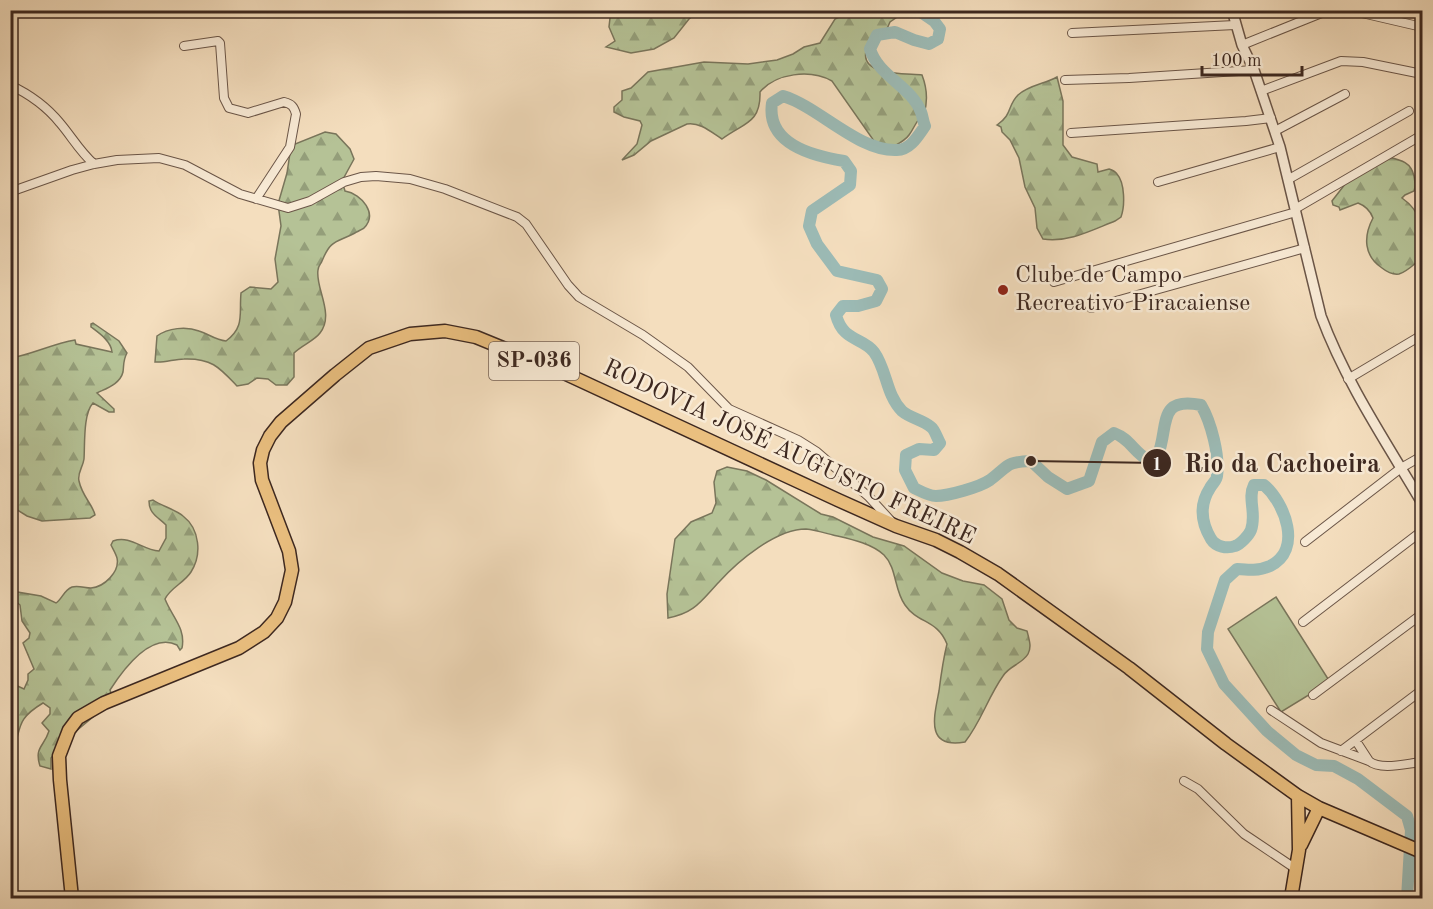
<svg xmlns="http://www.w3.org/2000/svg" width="1433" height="909" viewBox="0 0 1433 909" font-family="'Old Standard TT',serif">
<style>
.green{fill:#b5c296;stroke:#79755b;stroke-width:1.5}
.forest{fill:url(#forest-firs);stroke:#79755b;stroke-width:1.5}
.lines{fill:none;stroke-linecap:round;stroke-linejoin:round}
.river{stroke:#9cbbb6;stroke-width:12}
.minor-casing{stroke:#6b5648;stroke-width:10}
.tertiary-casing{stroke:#6b5648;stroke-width:12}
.primary-casing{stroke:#3d2820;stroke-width:15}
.minor{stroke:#f8ead5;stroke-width:8}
.tertiary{stroke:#f8ead5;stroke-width:9}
.primary{stroke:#eabf7f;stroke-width:12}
.poi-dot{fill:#8f2418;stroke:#f8ead5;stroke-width:2}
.labels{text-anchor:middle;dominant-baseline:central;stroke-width:5;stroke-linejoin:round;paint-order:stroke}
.shield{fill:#f8ead5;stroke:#756256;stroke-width:1.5}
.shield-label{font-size:22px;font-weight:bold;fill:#3d2820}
.poi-label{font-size:24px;fill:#3d2820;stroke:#f8ead5;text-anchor:start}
.street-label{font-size:24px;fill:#3d2820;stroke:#f8ead5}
.leader{fill:none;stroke:#3d2820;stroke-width:2}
.callout-dot{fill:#3d2820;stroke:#f8ead5;stroke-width:2}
.mark-label{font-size:18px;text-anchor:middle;font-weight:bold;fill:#fff}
.callout-label{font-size:26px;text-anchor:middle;font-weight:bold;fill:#3d2820;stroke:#f8ead5;stroke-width:5;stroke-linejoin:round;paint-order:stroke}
</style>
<defs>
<pattern id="forest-firs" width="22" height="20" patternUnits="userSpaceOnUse" patternTransform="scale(1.5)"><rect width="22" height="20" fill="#b5c296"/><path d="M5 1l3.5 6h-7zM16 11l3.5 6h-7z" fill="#949e7a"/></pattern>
</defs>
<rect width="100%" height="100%" fill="#f4debe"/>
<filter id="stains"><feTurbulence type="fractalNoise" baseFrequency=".00333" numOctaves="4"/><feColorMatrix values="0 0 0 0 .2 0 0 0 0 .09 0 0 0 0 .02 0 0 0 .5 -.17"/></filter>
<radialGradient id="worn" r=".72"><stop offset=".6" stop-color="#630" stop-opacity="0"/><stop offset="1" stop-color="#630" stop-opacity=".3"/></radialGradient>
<path class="green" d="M1276 597 1330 682 1281 712 1228 629Z"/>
<path class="forest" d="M601 11H699L689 19 674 38 654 49 631 53 606 47 615 41 609 27 610 18Z
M863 11H906L890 22 886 31C879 35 868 42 866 51 860 77 910 73 922 75 927 88 928 101 924 114 916 120 915 127 909 135 904 142 895 145 888 150L874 141 832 81C810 69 776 73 760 92 761 124 743 123 722 139 711 132 700 122 687 124L651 141 634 155 622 160 637 144 642 125 640 121 624 117 614 112V107L622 100V91L631 88 648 72 704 62 748 64 777 60 793 54 804 47 820 43 835 19 847 13Z
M1057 77 1063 101V145L1072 157 1097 164 1098 172 1109 169C1112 170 1115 171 1117 174 1125 183 1125 206 1121 217L1115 221C1092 230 1068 243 1043 239L1037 228 1035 208 1025 187 1019 158 1010 140 1002 132 1001 127 997 125C1013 114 1007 106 1018 95 1029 85 1045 84 1057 77Z
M325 132 336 134 350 149 354 159 342 181 345 191C362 194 378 214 364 228 363 229 356 232 355 233 336 243 331 239 322 261 321 264 318 266 318 270 315 288 335 314 320 333 314 341 302 345 294 353V377L287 385H276L268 379 257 378 248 384 237 386C220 368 212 358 184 359 174 359 165 363 155 362L157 336C168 328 186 326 199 331 209 334 215 340 226 341 245 327 239 314 241 293L250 287 271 289 278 282 275 259 281 226 278 204 287 173 290 153 295 144Z
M1388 157C1401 160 1411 162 1414 176 1415 182 1416 186 1414 191L1405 195 1402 198C1425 214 1422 233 1422 258 1415 263 1407 272 1399 274 1392 275 1387 272 1382 268 1364 256 1363 237 1373 218 1370 210 1366 206 1358 203L1340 210 1339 207 1333 205 1332 201 1349 179 1362 174 1367 167Z
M93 323 119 341 127 353C123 360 124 365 123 372 120 384 107 388 97 393L114 409V412H109L93 403C83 414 85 444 84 459 83 467 77 473 79 481 82 496 93 505 95 515L90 518 42 521 27 516 11 506V358C33 354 52 344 75 340L76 344 112 352C111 341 99 333 91 327V324Z
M727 467 747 471 766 480 821 514 833 517 873 537 904 546 942 573 963 581 984 585 1002 599 1009 620 1017 628 1027 631C1029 639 1032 647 1028 654 1022 664 1009 666 1003 676 988 697 981 722 965 742 925 749 934 717 939 691 941 675 943 660 947 644 937 619 918 624 905 605 894 590 897 568 884 555 871 543 850 539 833 535 825 533 815 530 806 529 776 529 738 561 719 582 701 601 695 613 668 618L667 594 675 539 691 522 712 513 716 503 714 482 717 471Z
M153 500C162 506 176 510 183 516 200 529 202 555 191 572 184 583 170 588 165 599 172 617 186 628 182 648L180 650 177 645C150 632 123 670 110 690L113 698 112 701 69 737 51 758V769L40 766C34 747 44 747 49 731L42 723 50 714V708L43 703C13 721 23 729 11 756V713L15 708 11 702V683L24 689 28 680V674L34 669 23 643 29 638 30 633 22 621 20 605 11 597V591L41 596 56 603C62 599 64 590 72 587 78 585 85 588 91 588 104 587 120 572 117 558 116 554 113 549 111 545L113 541C131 535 142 550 159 551L166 538V525C158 517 149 514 149 501Z"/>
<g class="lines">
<path class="river" d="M918 10 934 21 940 29 938 39 929 44 914 40 895 32 877 35 870 49C878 76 911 86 921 112 923 117 923 122 925 126 918 136 910 150 897 150 859 152 819 107 783 96L772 103C766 144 812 156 844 161L851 171 850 185 812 211 809 226 817 244 837 271 877 280 882 289 876 301 858 306H843L836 315C843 342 863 337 874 352 887 370 886 395 902 411 910 418 923 420 931 427 935 430 937 438 940 443L934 450 919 449 906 455 905 470 914 488C920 491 929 496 936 496 948 496 980 487 990 480 1009 466 1005 462 1031 461L1048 477 1067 489 1089 481 1102 442 1114 433C1130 439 1133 451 1148 460L1158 455C1169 426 1157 396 1201 405 1211 422 1220 456 1217 476 1217 480 1212 484 1210 488 1199 505 1201 522 1211 539 1216 547 1227 549 1235 546 1241 544 1249 535 1251 530 1257 513 1247 499 1254 485H1264C1285 503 1303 550 1270 566 1259 571 1248 570 1237 569L1225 580 1208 632 1207 649 1224 684 1267 731 1296 755 1316 765 1334 766 1358 779 1407 816 1411 830 1407 898"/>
<defs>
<path id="minor" d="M1349 10 1422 27
M1072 33 1235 25
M1242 45 1329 10
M184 46 218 41 220 43 224 98 229 108 248 113 284 102C292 104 294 107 296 114L290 147 256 199
M1065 80 1129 78 1254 70
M10 85C29 94 47 107 60 123 72 137 80 152 94 164
M1261 91 1341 61 1363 62 1422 74
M1275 131 1345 94
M1071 133 1246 121 1271 118
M1289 179 1409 111
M1158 182 1280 147
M10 192 72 170 94 164 117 160 159 158 185 165 240 194 288 208 310 201 344 182 361 177 376 176 410 179 445 189 517 217 526 224 568 285 579 297 643 335 688 367 729 409 798 440 817 452 869 497 891 521
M1295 209 1422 135
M1054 282 1296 212
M1091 308 1305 248
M1348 379 1422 335
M1305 542 1401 468 1422 456
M1303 622 1422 531
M1313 695 1422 614
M1271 710 1321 743 1369 761C1381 771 1408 763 1422 762
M1356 741 1369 761
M1341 751 1422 690
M1184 781 1198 789 1244 834 1296 869"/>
<path id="tertiary" d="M1232 10 1242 45 1254 70 1280 147 1321 316C1346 383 1386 442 1422 503"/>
<path id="primary" d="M1301 845 1319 808
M72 898 60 780 59 756 69 730 78 718 104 703 239 648 264 632 277 618 285 602 292 570 289 551 262 480 260 463 263 450 270 436 281 422 335 375 369 348 410 334 445 331 476 337 564 373 838 500 896 526 936 540 960 552 998 574 1129 668 1226 744 1298 796 1319 808 1422 852
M1291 898 1299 850 1298 796"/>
</defs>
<use href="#minor" class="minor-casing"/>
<use href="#tertiary" class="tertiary-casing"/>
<use href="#primary" class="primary-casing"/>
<use href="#minor" class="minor"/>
<use href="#tertiary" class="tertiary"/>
<use href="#primary" class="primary"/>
</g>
<circle class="poi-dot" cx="1003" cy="290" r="6"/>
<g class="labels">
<rect class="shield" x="489" y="342" width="90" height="38" rx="4.5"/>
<g class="shield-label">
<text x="534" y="361">SP-036</text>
</g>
<g class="poi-label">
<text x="1015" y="276">Clube de Campo<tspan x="1015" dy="28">Recreativo Piracaiense</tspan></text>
</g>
<g class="street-label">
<text transform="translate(789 453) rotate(25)">RODOVIA JOSÉ AUGUSTO FREIRE</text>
</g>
</g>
<path class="leader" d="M1031 461L1157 463"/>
<g class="callout-dot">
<circle cx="1031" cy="461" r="6"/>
<circle cx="1157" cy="463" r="15"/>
</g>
<g class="mark-label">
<text x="1157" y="470">1</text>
</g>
<g class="callout-label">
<text x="1282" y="472">Rio da Cachoeira</text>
</g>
<rect width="1433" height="909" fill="none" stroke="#f4debe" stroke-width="36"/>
<rect x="12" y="12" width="1409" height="885" fill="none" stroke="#3d2820" stroke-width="3"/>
<rect x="18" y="18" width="1397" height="873" fill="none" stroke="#3d2820" stroke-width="1.5"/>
<path d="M1202 66v9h100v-9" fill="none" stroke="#3d2820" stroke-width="3"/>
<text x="1211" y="66" font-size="18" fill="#3d2820" stroke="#f8ead5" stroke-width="4.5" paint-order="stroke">100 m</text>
<rect width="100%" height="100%" filter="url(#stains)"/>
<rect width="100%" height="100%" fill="url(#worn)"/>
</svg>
